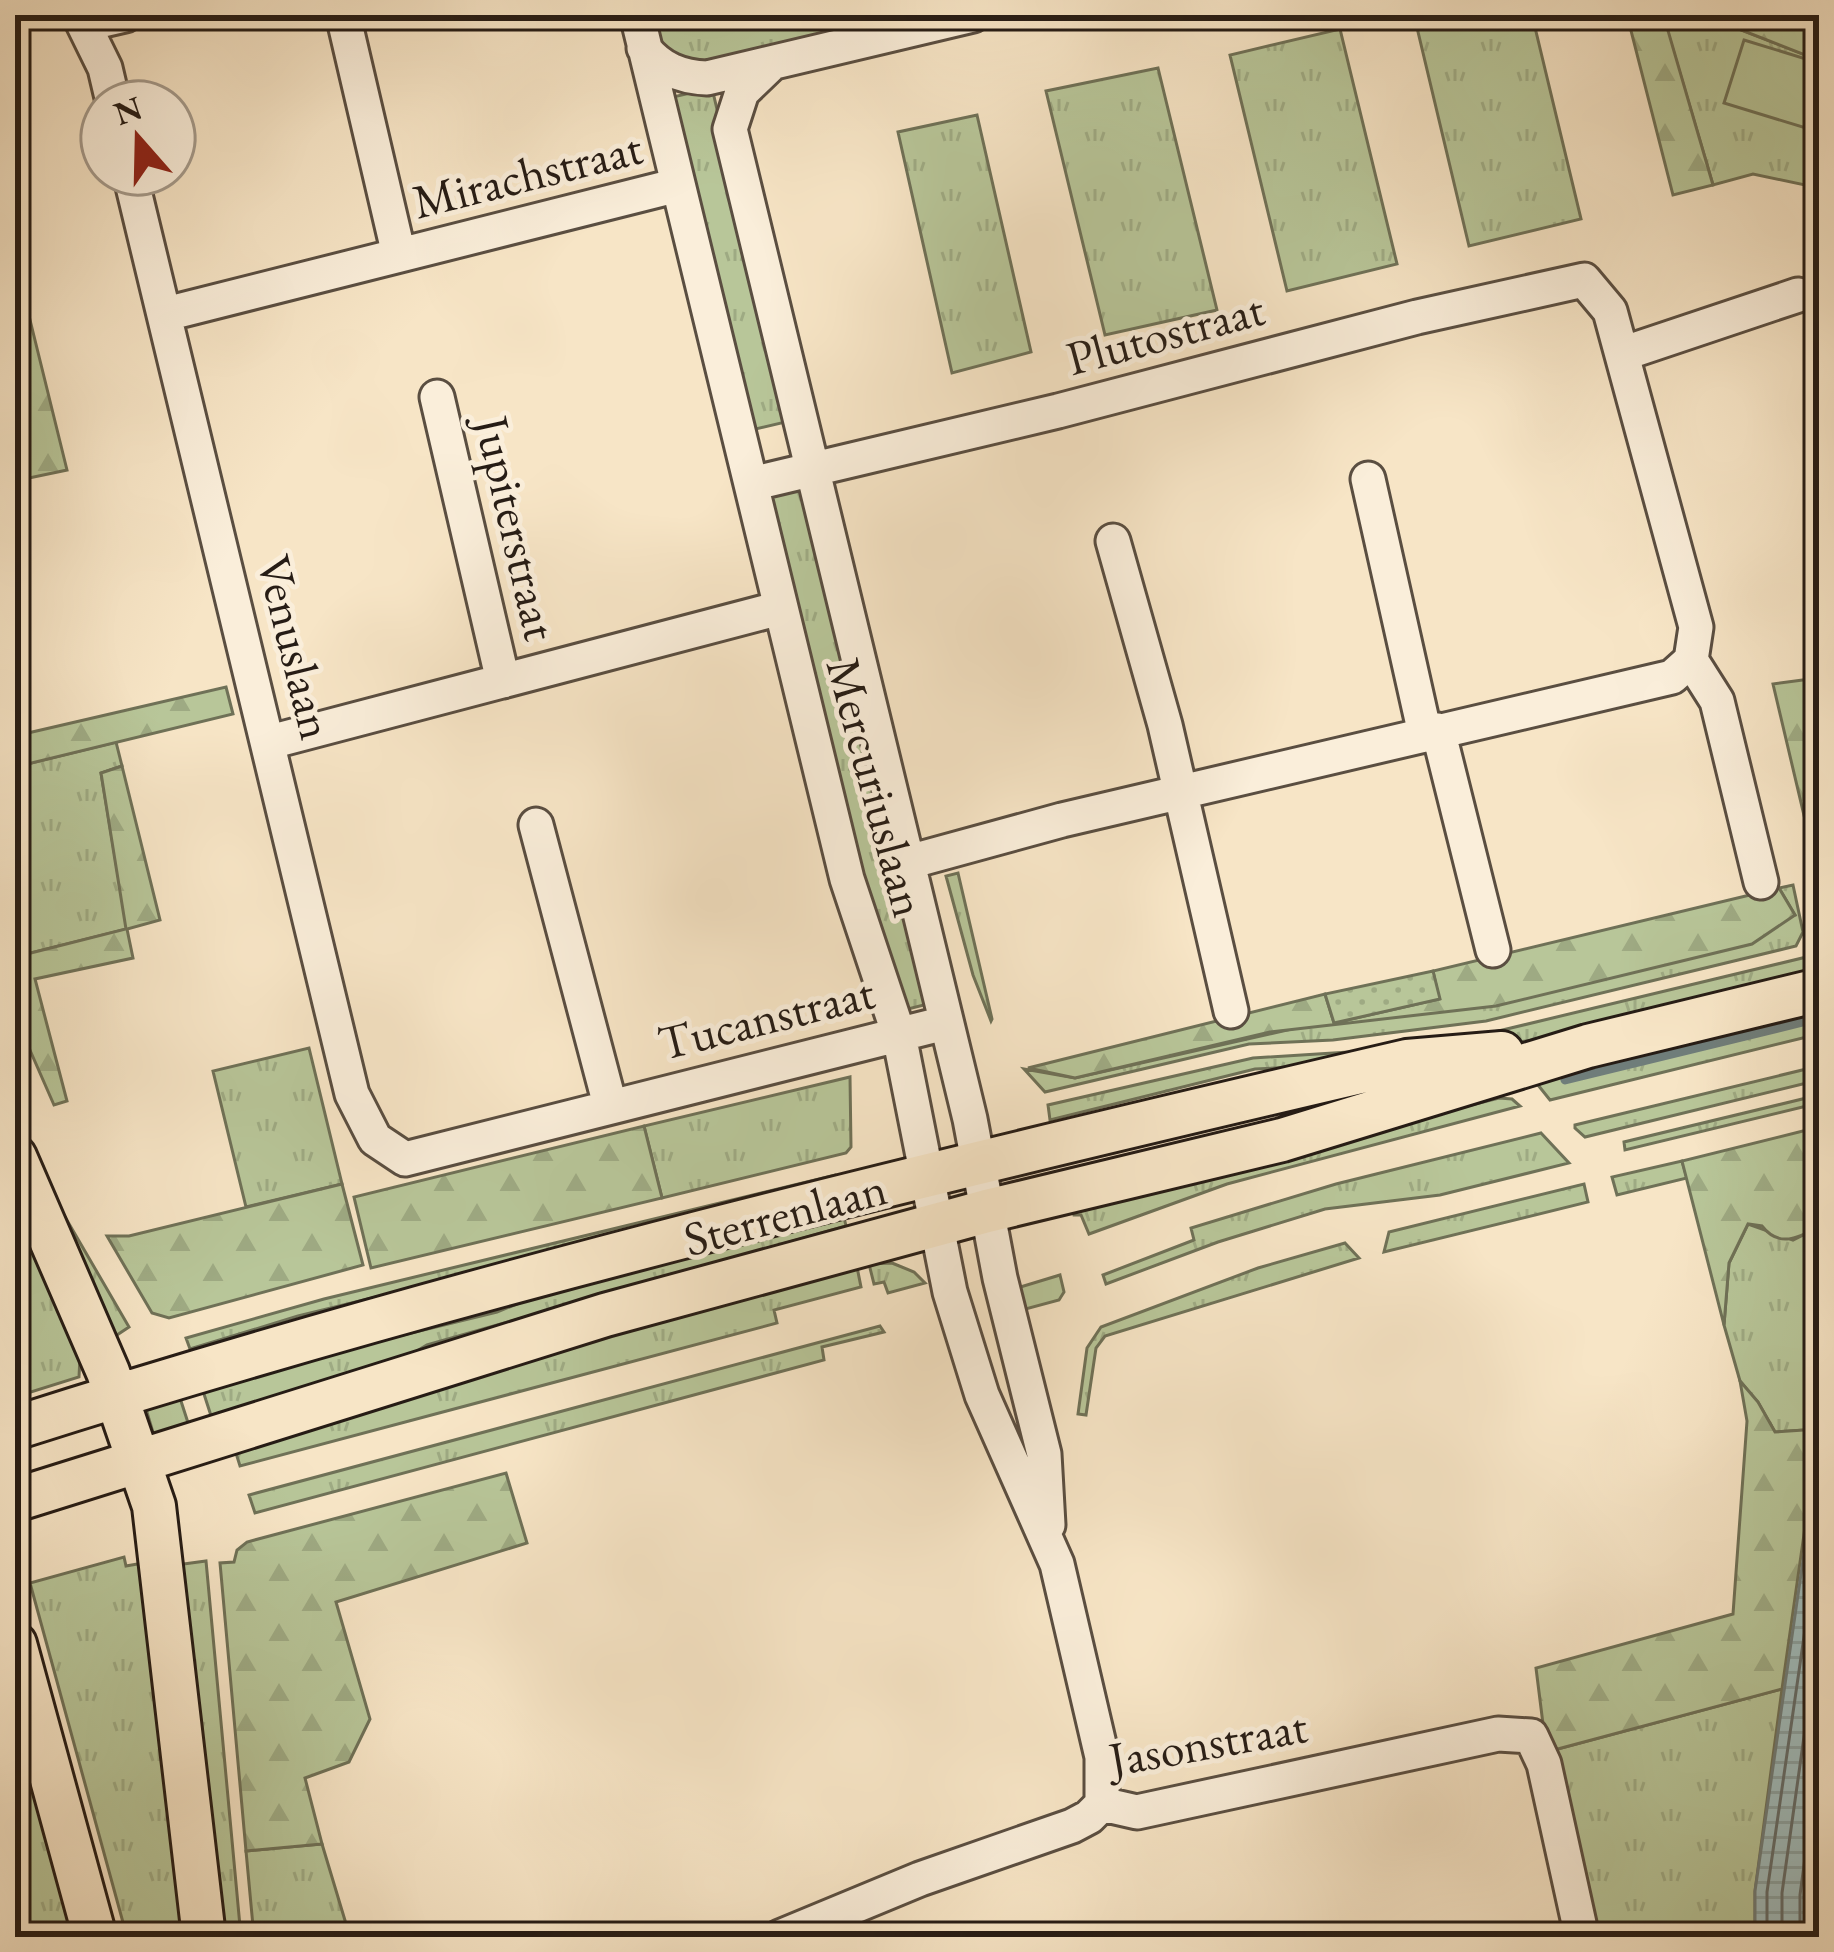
<svg xmlns="http://www.w3.org/2000/svg" width="1834" height="1952" viewBox="0 0 1834 1952" font-family="'EB Garamond',serif">
<style>
.grass{fill:url(#grass-tufts);stroke:#6f7157;stroke-width:3}
.forest{fill:url(#forest-firs);stroke:#6f7157;stroke-width:3}
.park{fill:url(#park-dots);stroke:#6f7157;stroke-width:3}
.garden{fill:#b8c699;stroke:#6f7157;stroke-width:3}
.water{fill:url(#water-rules);stroke:#6f7d7a;stroke-width:3}
.lines{fill:none;stroke-linecap:round;stroke-linejoin:round}
.shore{stroke:#636c6a;stroke-width:3}
.stream{stroke:#6f7d7a;stroke-width:9}
.minor-casing{stroke:#5a4e41;stroke-width:39}
.major-casing{stroke:#261c15;stroke-width:48}
.minor{stroke:#faeeda;stroke-width:33}
.major{stroke:#f7e5c6;stroke-width:42}
.labels{text-anchor:middle;dominant-baseline:central;stroke-width:10;stroke-linejoin:round;paint-order:stroke}
.street-label{font-size:48px;fill:#261c15;stroke:#faeeda}
</style>
<defs>
<pattern id="grass-tufts" width="24" height="20" patternUnits="userSpaceOnUse" patternTransform="scale(3)"><rect width="24" height="20" fill="#b8c699"/><path d="M3 7l-1-3M5 7V3M7 7l1-3M15 17l-1-3M17 17v-4M19 17l1-3" fill="none" stroke="#9eaa83"/></pattern>
<pattern id="forest-firs" width="22" height="20" patternUnits="userSpaceOnUse" patternTransform="scale(3)"><rect width="22" height="20" fill="#b8c699"/><path d="M5 1l3.5 6h-7zM16 11l3.5 6h-7z" fill="#9eaa83"/></pattern>
<pattern id="park-dots" width="8" height="8" patternUnits="userSpaceOnUse" patternTransform="scale(3)"><rect width="8" height="8" fill="#b8c699"/><path d="M2 2h.1M6 6h.1" fill="none" stroke="#9eaa83" stroke-width="1.8" stroke-linecap="round"/></pattern>
<pattern id="water-rules" width="6" height="5" patternUnits="userSpaceOnUse" patternTransform="scale(3)"><rect width="6" height="5" fill="#a0bdbe"/><path d="M0 2.5h6" fill="none" stroke="#8aa2a2"/></pattern>
</defs>
<rect width="100%" height="100%" fill="#f7e5c6"/>
<filter id="stains"><feTurbulence type="fractalNoise" baseFrequency=".00167" numOctaves="4"/><feColorMatrix values="0 0 0 0 .2 0 0 0 0 .09 0 0 0 0 .02 0 0 0 .5 -.17"/></filter>
<radialGradient id="worn" r=".72"><stop offset=".6" stop-color="#630" stop-opacity="0"/><stop offset="1" stop-color="#630" stop-opacity=".3"/></radialGradient>
<path class="grass" d="M646 15H929L703 70 663 50Z
M1414 15H1532L1581 219 1469 246Z
M1703 15 1819 60V188L1753 174 1713 185 1663 16Z
M1340 29 1397 264 1287 291 1230 55Z
M1158 68 1217 310 1105 335 1046 91Z
M712 88 790 421 747 431 664 99Z
M977 115 1031 352 952 373 898 132Z
M793 488 805 493 932 1003 908 1009 864 912 766 504 773 493Z
M116 742 122 766 101 773 127 929 15 957V767Z
M958 873 992 1019 991 1021 973 975 946 876Z
M1793 885 1803 932 1796 946 1486 1021 1333 1040 1249 1044 1045 1092 1024 1069 1075 1078 1795 915 1779 888Z
M1819 954V976L1558 1037 1336 1065 1255 1069 1050 1120 1048 1105 1253 1058 1349 1052 1490 1033Z
M1819 1005V1034L1550 1100 1538 1085 1527 1079Z
M309 1048 342 1184 246 1207 213 1071Z
M1819 1066V1080L1585 1137 1575 1128V1125Z
M850 1077 851 1147 846 1153 662 1198 644 1126Z
M1819 1095V1103L1625 1150 1624 1142Z
M1499 1098 1512 1099 1520 1106 1227 1184 1089 1234 1081 1215H1074L1072 1206Z
M1541 1133 1569 1163 1440 1195 1325 1209 1218 1242 1106 1284 1103 1275 1194 1240 1191 1228 1336 1184Z
M1682 1161 1687 1178 1617 1195 1612 1177Z
M835 1175 837 1185 298 1316 190 1349 186 1338 324 1299Z
M15 1180 80 1356 79 1377 15 1397Z
M1584 1184 1588 1202 1384 1252 1389 1232Z
M61 1210 129 1327 111 1339Z
M843 1213 846 1226 427 1345 390 1367 215 1428 203 1391 329 1353 497 1312 588 1275Z
M1748 1224 1793 1240 1819 1227V1429L1775 1432 1758 1402 1740 1381 1724 1325 1729 1263Z
M1345 1243 1359 1258 1105 1336 1096 1348 1086 1415 1078 1414 1087 1348 1101 1327 1258 1268Z
M892 1263 914 1272 925 1283 888 1293 884 1282 874 1284 869 1264Z
M857 1267 861 1287 774 1310 777 1323 240 1466 235 1450 538 1345 595 1340Z
M1060 1275 1064 1292 1059 1300 1022 1310 1017 1288Z
M880 1326 884 1332 822 1347 824 1360 255 1513 249 1495Z
M180 1398 192 1435 157 1446 146 1409Z
M124 1557 126 1566 143 1563 187 1937H127L30 1583Z
M206 1561 241 1937H218L176 1565Z
M1782 1689 1755 1891V1937H1674L1671 1923 1624 1937H1598L1554 1750Z
M15 1703 79 1937H25L15 1902Z
M322 1844 350 1937H254L246 1851Z"/>
<path class="forest" d="M1627 15H1669L1664 17 1713 185 1673 195Z
M1703 15H1819V61L1818 60Z
M15 259 67 470 15 481Z
M1819 673V879L1773 684 1810 679Z
M226 687 233 714 15 767V736Z
M122 766 160 920 127 929 133 958 35 979 67 1101 54 1105 15 1016V957L126 929 101 773Z
M1779 888 1795 915 1752 944 1496 1006 1270 1032 1075 1078 1028 1068 1325 994 1334 1023 1439 999 1433 971Z
M644 1126 662 1198 371 1268 354 1197Z
M1819 1127V1227C1798 1238 1779 1248 1762 1226L1748 1224 1729 1263 1724 1325 1682 1161Z
M342 1184 363 1265 169 1318 152 1313 107 1236H129Z
M1740 1381 1758 1402 1775 1432 1819 1429 1782 1689 1554 1750 1543 1724 1536 1668 1733 1614 1747 1421Z
M506 1473 527 1543 336 1602 370 1719 349 1762 305 1778 322 1844 246 1851 220 1563 234 1562 237 1550 247 1542Z"/>
<path class="park" d="M1433 971 1440 999 1334 1023 1325 994Z"/>
<path class="garden" d="M1744 40 1819 63V132L1724 103Z"/>
<path class="water" d="M1819 1450V1937H1755V1891Z"/>
<g class="lines">
<path class="shore" d="M1767 1937V1892L1819 1533
M1782 1937V1893L1819 1630
M1800 1937V1895L1819 1754"/>
<path class="stream" d="M1565 1080 1819 1018"/>
<defs>
<path id="minor" d="M79 15 105 68 113 102
M343 15 399 255
M637 15 847 879 899 1035 950 1292 982 1395 1057 1564 1102 1757V1804
M86 24 125 15
M644 48C660 69 681 77 707 78L973 15
M769 66 742 92 730 129 970 1119 1000 1278 1044 1454 1048 1525
M130 174 352 1094 375 1139 405 1159 945 1023
M166 314 678 185
M1622 354 1798 295
M437 397 503 681
M1368 479 1425 734
M751 484 1058 411 1417 317 1584 280 1610 311 1696 627 1691 660 1717 701 1761 882
M1113 541 1165 725 1231 1011
M1438 730 1493 950
M270 742 780 608
M536 825 610 1105
M905 863 1062 820 1672 677 1691 660
M1102 1804 1137 1812 1498 1734 1531 1736 1544 1764 1582 1937
M780 1937 920 1879 1072 1826 1089 1817 1102 1804"/>
<path id="major" d="M15 1157 108 1372 154 1506 204 1937
M15 1428C472 1282 940 1170 1407 1061L1502 1053
M15 1500 605 1315 987 1211 1282 1140 1588 1046 1819 990
M15 1644 95 1937"/>
</defs>
<use href="#minor" class="minor-casing"/>
<use href="#major" class="major-casing"/>
<use href="#minor" class="minor"/>
<use href="#major" class="major"/>
</g>
<g class="labels">
<g class="street-label">
<text transform="translate(527 174) rotate(-14)">Mirachstraat</text>
<text transform="translate(1165 333) rotate(-15)">Plutostraat</text>
<text transform="translate(517 528) rotate(77)">Jupiterstraat</text>
<text transform="translate(296 647) rotate(76)">Venuslaan</text>
<text transform="translate(877 787) rotate(75)">Mercuriuslaan</text>
<text transform="translate(766 1017) rotate(-14)">Tucanstraat</text>
<text transform="translate(785 1213) rotate(-15)">Sterrenlaan</text>
<text transform="translate(1208 1742) rotate(-10)">Jasonstraat</text>
</g>
</g>
<rect width="1834" height="1952" fill="none" stroke="#f7e5c6" stroke-width="60"/>
<rect x="18" y="18" width="1798" height="1916" fill="none" stroke="#261c15" stroke-width="6"/>
<rect x="30" y="30" width="1774" height="1892" fill="none" stroke="#261c15" stroke-width="3"/>
<g transform="translate(138 138) rotate(340)"><circle r="57" fill="#faeeda" stroke="#a59a8b" stroke-width="3"/>
<path d="M0-9L21 45L0 30L-21 45Z" fill="#8f2418"/>
<text y="-18" font-size="33" font-weight="bold" text-anchor="middle" fill="#261c15">N</text>
</g>
<rect width="100%" height="100%" filter="url(#stains)"/>
<rect width="100%" height="100%" fill="url(#worn)"/>
</svg>
